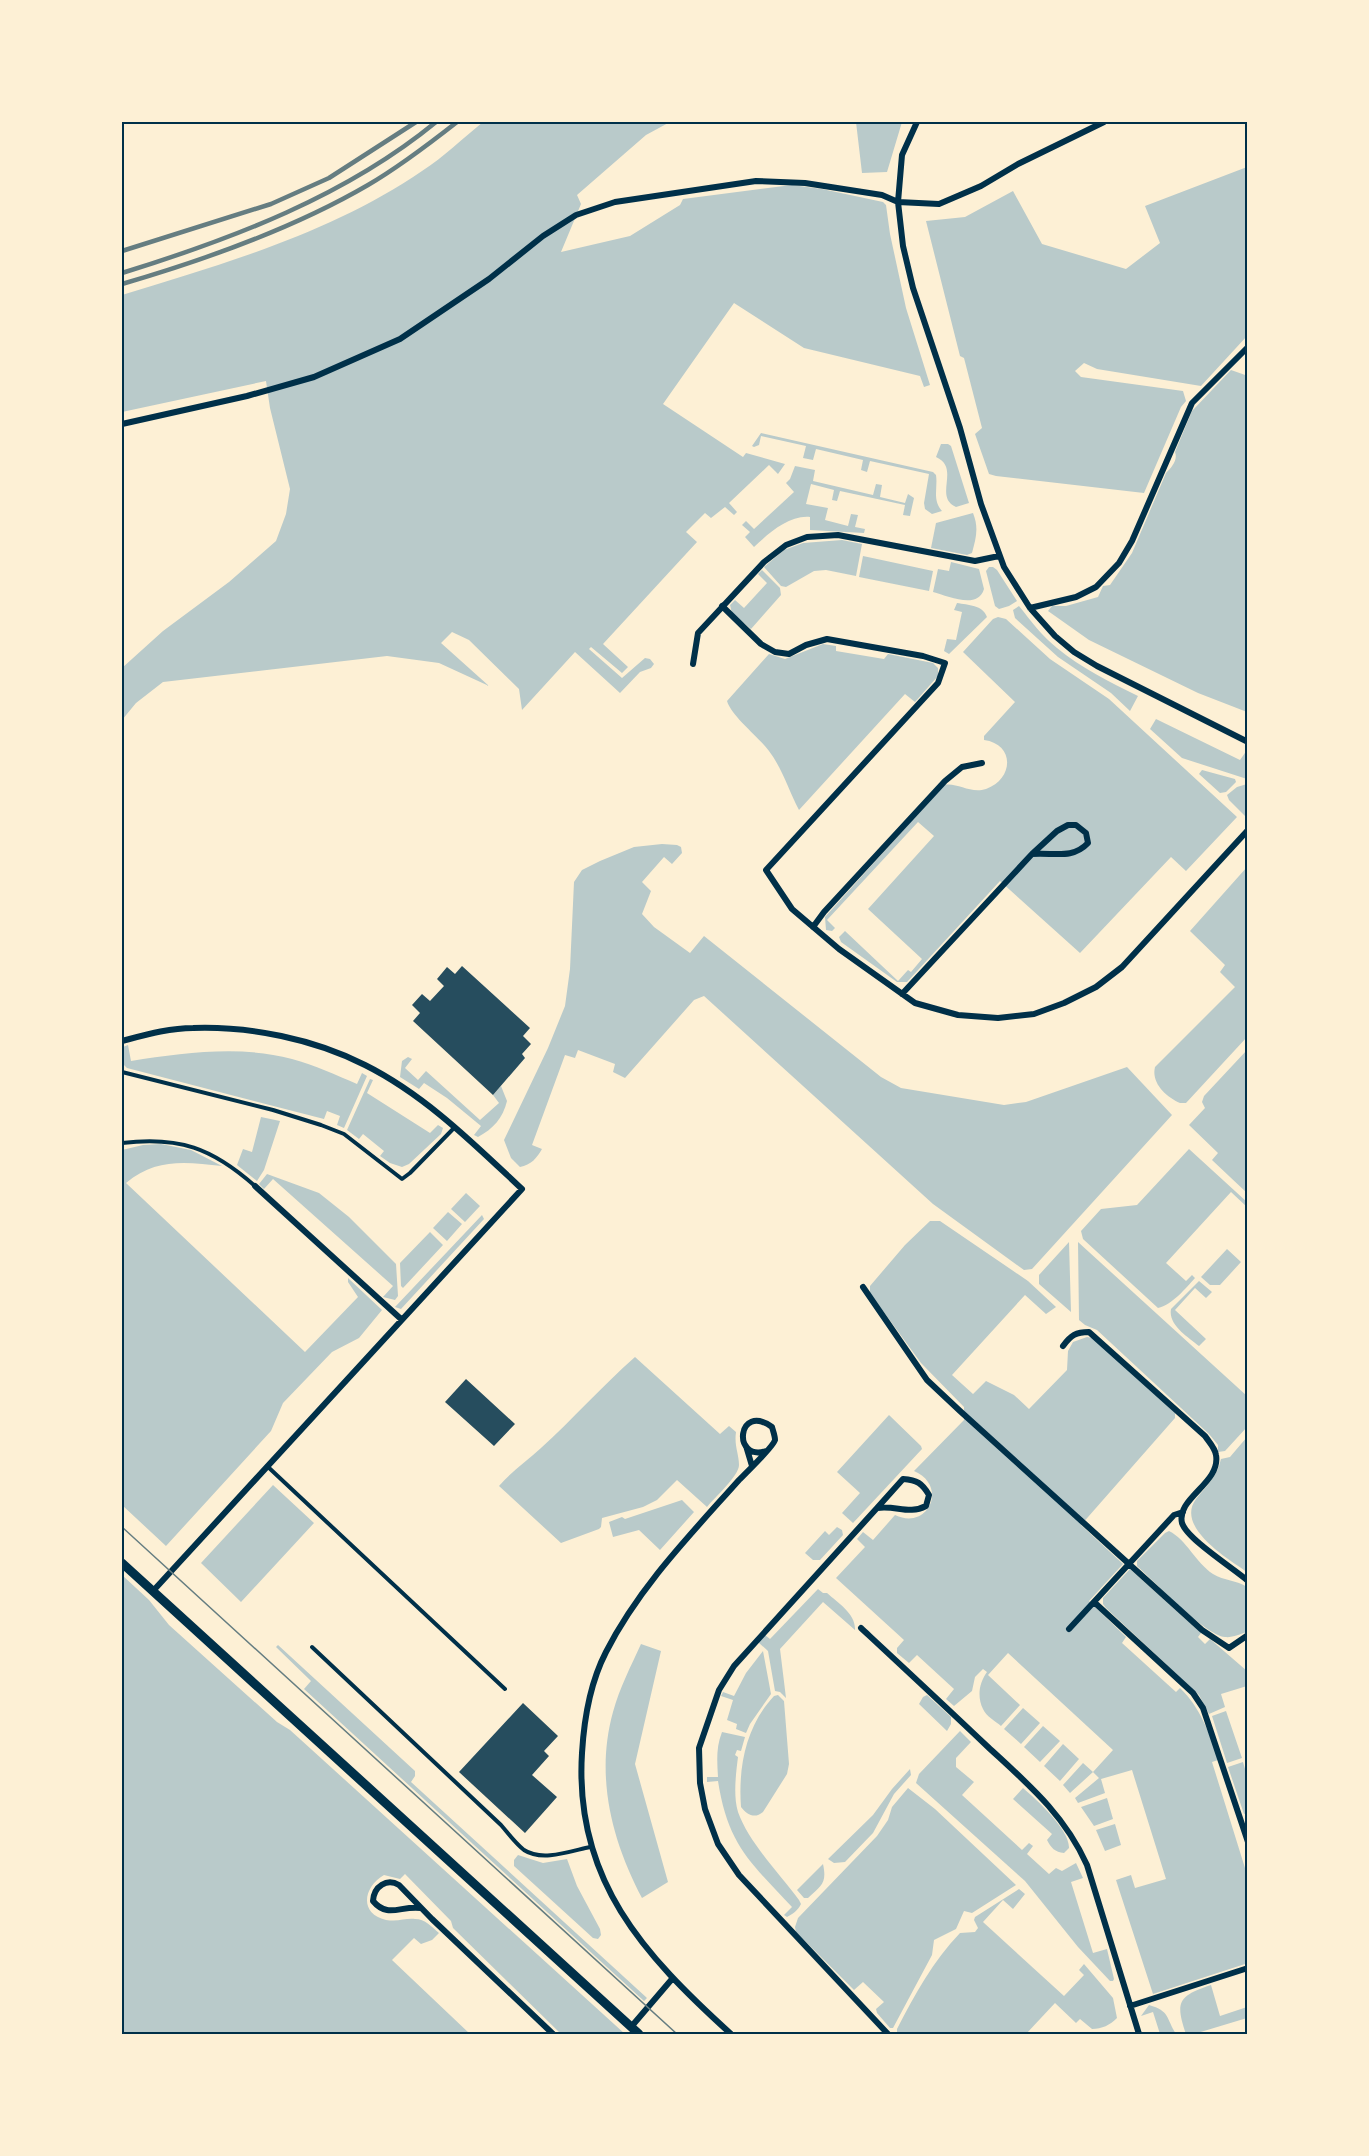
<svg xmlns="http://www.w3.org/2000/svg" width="1369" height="2156" viewBox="0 0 1369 2156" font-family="'Exo 2',sans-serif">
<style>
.green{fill:#b9caca}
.building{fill:#264d5e}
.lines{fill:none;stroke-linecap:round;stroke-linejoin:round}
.service{stroke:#003049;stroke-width:4}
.minor{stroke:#003049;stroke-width:6}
.tertiary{stroke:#003049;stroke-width:9}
.tram{stroke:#657d81;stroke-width:1.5}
.rail{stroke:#657d81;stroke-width:4.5}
.neatline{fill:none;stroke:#003049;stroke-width:2}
</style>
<rect width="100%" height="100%" fill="#fdf0d5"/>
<path class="green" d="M483 122H670L646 135 577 195 581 204 561 252 630 236 680 205 683 199 792 185 822 189 883 202 886 205 890 234 906 308 930 385 924 387 920 376 804 348 734 303 663 404 743 457 746 453 785 464 778 474 769 465 729 503 737 512 734 515 725 507 711 518 705 513 686 532 697 542 603 644 628 667 622 673 591 647 589 649 622 678 645 658 650 659 654 664 651 668 640 672 620 693 575 652 522 710 519 689 469 640 452 632 441 643 489 686 439 663 387 656 163 682 136 703 122 720V668L163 631 229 582 276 541 286 514 290 489 270 408 266 381 122 412V295C224 264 333 232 422 171 444 157 463 138 483 122Z
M856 122H902L887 172 862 173Z
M1247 167V336L1201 386 1097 369 1084 363 1075 371 1081 377 1183 391 1186 401 1181 407 1144 493 996 476 989 474 975 434 982 428 964 358 960 356 926 221 965 217 1013 191 1042 244 1126 269 1160 243 1145 206Z
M1231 370 1248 376 1247 712 1198 693 1089 640 1048 611 1052 606H1066L1098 597 1103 586 1110 585 1132 553 1166 473C1172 467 1178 460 1175 452L1192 411Z
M761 433 933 472 936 475C938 488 932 500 942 511L932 514 925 509 924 503 929 474 870 461 867 472 861 470 863 460 816 449 813 460 803 458 806 446 761 436 759 445 754 447 752 446Z
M941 444H948L951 446 969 503 956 507C933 497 961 468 936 457Z
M795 466 815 470 813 481 873 495 876 484 882 485 880 497 905 503 908 494 914 498 910 516 903 515 905 505 840 491 837 501 832 500 834 490 811 484 806 504 828 508 825 520 848 526 851 514 858 515 855 527 865 529 864 533 810 530V517C789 515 769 533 754 547L745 537 750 532 742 525 746 521 754 529 794 492 786 483 790 479Z
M973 513C979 528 976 538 972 553L967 555 931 548 936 523Z
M842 540 862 544 856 576 826 570 814 571 786 587 781 586 764 567 784 550 803 543Z
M863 556 933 571 929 591 859 577Z
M951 562 979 569 984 589C978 610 948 596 933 592L938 569 949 571Z
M989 567H993L997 570 1017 601 1009 606 999 609 995 606 986 571Z
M762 570 780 588 781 595 751 629 732 613 730 605 735 600 744 608 767 583 758 574Z
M957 603C968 605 983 605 987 617L949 654 944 651 947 639 956 640 962 612 954 610Z
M1019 606C1031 621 1042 636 1057 648 1081 668 1110 682 1138 696L1130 711 1111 693 1058 657 1015 618 1013 610Z
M998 617 1006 619 1050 659 1109 699 1237 817 1186 871 1171 857 1080 953 1000 881 907 982H897L841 942 839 937 845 931 898 981 908 970 911 972 922 959 868 909 934 836 918 822 827 920 835 928 832 931 826 930 825 917 944 785C957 782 970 794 986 789 1014 779 1015 744 984 740V736L1015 702 963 652 993 619Z
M823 644 836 646V651L884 659 888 654 933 663 938 668V676L915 702 905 694 799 810C789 791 782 768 769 751 758 736 732 717 727 701L769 654 785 659Z
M1156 719 1240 760 1247 750V779L1182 758 1150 729Z
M1202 770 1235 779 1236 782 1226 792 1220 793 1199 774Z
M1247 784H1248L1247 818 1229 800 1227 795 1237 787Z
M662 844 677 845 681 847 682 853 672 864 664 857 642 882 651 891 642 914 654 927 690 953 704 936 881 1077 901 1088 1004 1105 1026 1102 1127 1067 1172 1115 1032 1269 1024 1270 933 1204 704 996 694 1000 625 1078 613 1072 615 1064 578 1050 575 1058 565 1055 532 1145 542 1149C537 1158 531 1165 520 1167L511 1158 504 1140 548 1048 565 1006 570 969 574 882 582 870 600 861 634 847Z
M1247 867V1037L1186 1103H1180C1166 1097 1151 1083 1155 1067L1235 987 1220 972 1225 965 1190 931Z
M128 1045 131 1061C184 1053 240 1045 292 1059 315 1065 336 1075 357 1084L362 1073 367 1076 344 1128 337 1125 340 1116 327 1111 324 1119 127 1068 122 1063 123 1047Z
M1247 1050V1193L1212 1160 1218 1153 1189 1125 1205 1108 1202 1102 1204 1096Z
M408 1057 412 1059 405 1068 418 1080 426 1071 480 1120 499 1103 493 1095 501 1086 507 1101C503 1118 493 1129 478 1137L474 1135 481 1126 447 1098 424 1083 419 1089 400 1077 402 1061Z
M370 1079 373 1080 367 1093 430 1133 438 1125 443 1128 441 1134 409 1164 402 1167 390 1163 380 1156 384 1151 363 1134 359 1139 347 1130Z
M261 1117 280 1121 264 1170 257 1181 237 1165 243 1149 252 1152Z
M161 1144 191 1150 222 1166C185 1162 156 1158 126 1183L305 1352 358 1297 348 1282V1278L382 1310 359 1338 332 1352 283 1403 271 1431 166 1546 122 1505V1150L143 1145Z
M1189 1149 1247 1202V1207L1231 1192 1166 1263 1186 1281 1192 1275 1195 1278C1186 1288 1172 1305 1158 1308L1083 1239 1081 1231 1101 1209 1137 1205Z
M267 1174 319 1193 349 1217 396 1264 398 1296 395 1300 383 1297 393 1286 273 1179 264 1189 259 1184Z
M466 1193 480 1206 465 1222 451 1209Z
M448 1212 462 1224 447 1241 433 1228Z
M482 1215 484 1219 401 1309 395 1307Z
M930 1221H940L1028 1281 1056 1307 1046 1314 1025 1295 952 1375 973 1394 986 1381 1014 1395 1029 1409 1067 1370 1068 1351 1073 1342 1087 1337 1098 1339 1175 1413V1418L1081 1525 1123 1564 1089 1601 1126 1637 1122 1643 1176 1692 1180 1688C1200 1707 1210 1734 1218 1760L1212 1762 1245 1868H1247V1962L1245 1964 1153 1994 1116 1880 1131 1875 1135 1888 1166 1879 1132 1770 1101 1779 1105 1793 1078 1803 1075 1798 1099 1778 1093 1772 1070 1793 1063 1785 1083 1763 1093 1772 1113 1750 1008 1653 988 1675 1020 1705 1001 1726C995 1721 986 1716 983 1709 977 1697 979 1683 987 1672L983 1669 975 1677 972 1691 954 1706 946 1699 954 1689 917 1655 909 1663 897 1653V1648L904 1640 836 1578 865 1547 857 1539 863 1532 873 1540 895 1515C928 1531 949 1486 914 1471L964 1420V1407L921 1363 870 1293V1286L905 1245Z
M430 1232 443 1245 403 1288 401 1286 400 1263Z
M1069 1242 1071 1312 1039 1284V1275Z
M1078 1242 1247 1396V1427L1225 1451 1218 1452V1445L1209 1434 1097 1330 1085 1325 1079 1320Z
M1227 1249 1241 1262 1220 1285H1210L1201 1277Z
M1199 1281 1212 1292 1206 1298 1195 1288 1175 1310 1206 1339 1199 1346C1188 1337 1168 1325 1171 1309Z
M635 1357 720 1434 729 1426 736 1432C734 1446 739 1454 739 1465 739 1476 714 1498 707 1507L677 1480 657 1500 643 1507 602 1518 601 1527 599 1529 561 1543 499 1486C511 1472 527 1461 541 1448 573 1419 602 1386 635 1357Z
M889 1415 921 1446 922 1449 853 1523 842 1513 860 1493 837 1472Z
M1247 1437V1572C1228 1559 1175 1527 1196 1499 1207 1485 1217 1477 1221 1459L1230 1457Z
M273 1485 314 1523 241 1602 201 1563Z
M682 1500 694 1512 660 1550 639 1530 613 1537 609 1522 622 1517 625 1519Z
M837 1527 842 1530 843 1535 820 1560H813L805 1553 825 1531 829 1535Z
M1169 1531C1187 1540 1195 1562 1213 1574 1224 1581 1237 1580 1247 1587V1632C1240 1634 1232 1638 1225 1637 1206 1636 1153 1580 1137 1566V1561L1165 1533Z
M1130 1569 1201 1633 1198 1637 1205 1644 1210 1639 1247 1671V1686L1221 1694 1225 1707 1209 1714 1199 1695 1106 1608 1103 1604V1598Z
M122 1575 149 1600 169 1625 277 1722 290 1730 625 2034H561L453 1928 451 1921 405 1874 400 1879 384 1875C363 1887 359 1914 386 1920 399 1922 405 1918 415 1919 425 1919 432 1927 439 1933L432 1940 421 1944 414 1938 392 1960 470 2034H122Z
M818 1589 823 1593H827C838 1603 856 1614 855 1630L823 1602 780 1649 786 1698 780 1692 775 1691 768 1651 758 1642 765 1635 770 1639Z
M641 1644 661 1651 635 1764 668 1882 642 1898C612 1841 595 1777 613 1712 619 1689 631 1666 641 1644Z
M278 1645 415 1771V1776L411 1782 647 1998 644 2001 304 1689 311 1681 276 1647Z
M763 1651 771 1694 750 1724 746 1733 736 1729 737 1724 727 1720 733 1700 721 1696 723 1692 734 1696 746 1673Z
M778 1695 784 1701 789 1764 787 1774 763 1812C755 1819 747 1815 741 1807 738 1767 746 1726 774 1696Z
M927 1695 951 1717V1724L947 1731 919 1704 923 1697Z
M1023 1708 1040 1723 1021 1744 1004 1729Z
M1226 1711 1242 1758 1227 1763 1212 1716Z
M1043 1726 1060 1741 1040 1762 1024 1747Z
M960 1731 971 1742 956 1758V1767L974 1782 962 1795 1022 1850 1029 1843 1033 1846 1027 1854 1049 1874 1056 1868 1062 1871 1076 1863 1083 1878 1071 1882 1093 1953 1107 1949 1114 1979 1113 1981H1110L1078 1947 1025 1881 916 1783 919 1774Z
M722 1732 745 1737 741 1751 737 1750 735 1755 738 1757C736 1773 733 1796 738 1812 749 1843 780 1874 799 1900L801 1904C798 1910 793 1914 787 1917L784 1915 792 1907C750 1862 728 1845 718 1781L707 1782V1777H718C717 1761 716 1747 722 1732Z
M1063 1744 1079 1759 1060 1781 1044 1766Z
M1243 1762 1247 1776V1813L1244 1814 1228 1767Z
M910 1769 911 1775 894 1794 873 1833 845 1862 834 1863 828 1859 873 1815 892 1789Z
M908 1788 935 1809 1016 1885 972 1913 964 1911 956 1929 934 1940 932 1955 893 2028H890L877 2013 876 2009 884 2002 863 1982 854 1990 796 1932 795 1927 798 1918 877 1836 888 1820 892 1807Z
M1023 1788C1037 1800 1070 1830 1069 1848L1064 1853C1055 1852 1051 1848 1047 1840L1052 1834 1013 1799Z
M1107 1798 1113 1819 1094 1826 1081 1807Z
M1115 1824 1121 1845 1105 1851 1096 1830Z
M518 1855 543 1863 567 1859 577 1886 600 1929 601 1935 598 1939 593 1938 514 1866V1860Z
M823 1864C827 1883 822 1885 808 1898H804L797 1890Z
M1019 1889 1025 1894 1013 1909 1003 1900 983 1922 1064 1996 1084 1975 1079 1970 1084 1964 1113 1998 1117 2018C1110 2025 1102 2029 1092 2029L1080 2019 1076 2023 1055 2003 1026 2034H897V2029C915 1994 933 1961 960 1933L975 1932 978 1928 974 1920 975 1917Z
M1211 1985 1220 2016 1247 2007V2018L1194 2034H1186C1175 2002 1178 1996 1211 1985Z
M1149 2005C1170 2011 1166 2018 1176 2034H1160L1153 2012 1141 2016Z"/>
<path class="building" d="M462 966 530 1028 523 1036 531 1044 522 1054 525 1058 493 1095 413 1021 420 1013 412 1005 422 994 430 1001 444 986 437 979 447 967 455 974Z
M466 1379 515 1424 494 1446 445 1402Z
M523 1703 558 1736 544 1751 549 1756 532 1775 557 1797 525 1833 459 1772Z"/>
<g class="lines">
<path class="service" d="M122 1072 273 1110 321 1125 344 1134 402 1179 410 1173 454 1128
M122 1143C179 1136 212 1148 255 1186
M267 1466 505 1689
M312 1647 501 1825C508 1833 515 1843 524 1850 542 1862 571 1851 590 1847"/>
<path class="minor" d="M917 122 902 155 898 202 903 246 913 288 960 428 981 504 1004 567 1030 608 1055 636 1074 652 1097 666 1248 742
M122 424 247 396 314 377 400 339 489 279 543 236 576 215 615 202 756 181 805 183 882 195 898 202 939 204 981 186 1018 164 1104 122
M722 606 761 644 775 652 789 654 806 645 827 639 923 656 945 663 938 683 766 870 792 909 839 949 915 1003 958 1015 998 1018 1034 1014 1064 1003 1096 987 1122 967 1248 830
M1030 608 1076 597 1096 587 1119 563 1132 541 1192 403 1248 347
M693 664 698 633 764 562 786 545 807 537 838 535 975 561 999 556
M1068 825H1076L1086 833 1088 843C1072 860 1053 852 1032 854L1057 831Z
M813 927 824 912 945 781 962 767 982 763
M902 994 1032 854
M122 1041C145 1035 169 1028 193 1028 250 1026 314 1039 365 1065 425 1095 474 1144 522 1189L153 1591
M255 1186 401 1319
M863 1287 927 1380 960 1411 1202 1630 1229 1648 1248 1635
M1063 1346C1071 1335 1076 1332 1089 1332L1205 1436C1209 1442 1215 1448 1216 1455 1221 1483 1176 1498 1182 1523 1187 1539 1233 1568 1248 1581
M746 1446 752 1466
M903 1479C917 1480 922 1483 929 1495L926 1506C909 1515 896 1505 877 1508Z
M877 1508 734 1666 719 1690 699 1748 700 1783 705 1809 718 1844 739 1875 888 2034
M1094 1602 1193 1693 1203 1708 1248 1842
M861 1628C904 1668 946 1707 988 1747 1028 1784 1064 1814 1087 1865L1139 2034
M1069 1629 1174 1515 1183 1512
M421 1908C401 1905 388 1919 373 1901 374 1886 387 1878 399 1885L432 1919 553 2034
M1130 2006 1248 1968
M631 2027 672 1979
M731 2034C644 1955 574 1880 582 1753 584 1719 590 1683 606 1652 639 1587 691 1534 739 1480 746 1473 773 1447 775 1440 775 1436 773 1431 772 1427 737 1402 732 1462 766 1451"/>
<path class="tertiary" d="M122 1563 639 2034"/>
<path class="tram" d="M122 1527 677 2034"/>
<path class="rail" d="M122 251 271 204 329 178 416 122
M122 273C232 239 346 196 436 122
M122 284C201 261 296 227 368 185 399 167 429 144 457 122"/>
</g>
<rect width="1369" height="2156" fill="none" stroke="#fdf0d5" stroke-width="246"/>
<rect x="123" y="123" width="1123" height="1910" class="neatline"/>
</svg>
